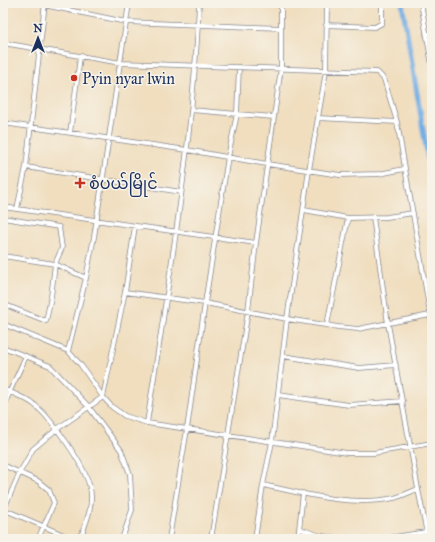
<svg xmlns="http://www.w3.org/2000/svg" width="435" height="542" viewBox="0 0 435 542" font-family="'IM FELL Great Primer','Noto Sans Myanmar',serif">
<style>
.lines{fill:none;stroke-linecap:round;stroke-linejoin:round}
.canal{stroke:#73aee4;stroke-width:5}
.street-casing{stroke:#86868e;stroke-width:5.5}
.street{stroke:#fff;stroke-width:4}
.poi-dot{fill:#c8321e;stroke:#f7f3e8;stroke-width:1.5}
.labels{text-anchor:middle;dominant-baseline:central;stroke-width:3;stroke-linejoin:round;paint-order:stroke}
.poi-label{font-size:16px;fill:#1b2f5e;stroke:#f7f3e8;text-anchor:start}
</style>
<rect width="100%" height="100%" fill="#f7f3e8"/>
<filter id="ink" filterUnits="userSpaceOnUse"><feTurbulence type="fractalNoise" baseFrequency=".025" numOctaves="2"/><feDisplacementMap in="SourceGraphic" scale="8" xChannelSelector="R" yChannelSelector="G"/><feConvolveMatrix kernelMatrix="1 2 1 2 8 2 1 2 1" color-interpolation-filters="sRGB"/></filter>
<filter id="wash" filterUnits="userSpaceOnUse"><feTurbulence type="fractalNoise" baseFrequency=".012" numOctaves="4" result="noise"/><feDisplacementMap in="SourceGraphic" scale="16" xChannelSelector="R" yChannelSelector="G"/><feGaussianBlur stdDeviation="0.9" result="paint"/><feColorMatrix in="noise" values="0 0 0 0 0 0 0 0 0 0 0 0 0 0 0 0 0 1.4 0 .05"/><feComposite in="paint" operator="in"/></filter>
<g filter="url(#wash)">
<rect width="100%" height="100%" fill="#f0debf"/>
<g class="lines">
<path class="canal" d="M402 3 432 183"/>
</g>
</g>
<g filter="url(#ink)">
<g class="lines">
<defs>
<path id="street" d="M421 3 432 65
M44 5 126 22 281 28
M326 25 375 27 382 23V3
M426 34H432
M3 43 121 63 377 72 384 79 397 122 432 324
M191 110 274 117
M318 118 397 122
M3 123 187 150 267 164 340 175 379 174 404 169
M70 133 80 57
M26 167 181 192
M3 207 256 243
M17 209 26 167 45 3
M304 210 348 218 387 217 413 213
M373 217 388 324 418 489 428 539
M3 218 59 227 62 248 55 264 51 297 46 321 3 304
M3 256 55 264 86 278
M125 292 205 303 287 319 338 327 358 329 430 315
M3 324 68 351 80 364 103 397 112 407 125 416 147 423 347 453H374L432 443
M327 325 348 218
M3 347 50 366 88 406 121 450 130 474 132 510 122 539
M68 351 86 278 94 237 129 3
M283 356 359 368 396 365
M3 389C13 393 28 399 36 406 53 421 85 465 90 488 94 505 86 523 80 539
M278 395 349 405 403 401
M3 409 10 391 26 356
M147 423C168 284 193 144 199 3
M3 465 38 481 49 490 54 503 38 539
M263 485C305 494 352 507 394 498 402 496 410 492 418 489
M3 509 73 539
M3 511 20 472 33 449 57 429 103 397 125 292 135 226
M300 529 321 536 343 539
M169 539 187 429 205 303 228 157 237 114 239 67
M211 539 248 311 256 243 281 68V3
M255 539 263 485 272 442 287 319 309 170 326 71 327 3
M298 539 303 493
M382 539 432 531"/>
</defs>
<use href="#street" class="street-casing"/>
<use href="#street" class="street"/>
</g>
</g>
<g class="poi-dot">
<circle cx="74" cy="78" r="4"/>
<path d="M78 177h4v4h4v4h-4v4h-4v-4h-4v-4h4z"/>
</g>
<g class="labels">
<g class="poi-label">
<text x="82" y="78">Pyin nyar lwin</text>
<text x="89" y="183">စံပယ်မြိုင်</text>
</g>
</g>
<rect width="435" height="542" fill="none" stroke="#f7f3e8" stroke-width="16"/>
<g transform="translate(38 38)" stroke="#f7f3e8" stroke-width="3" paint-order="stroke">
<path d="M0-3L7 15L0 10L-7 15Z" fill="#1b2f5e"/>
<text y="-6" font-size="11" font-weight="bold" text-anchor="middle" fill="#1b2f5e">N</text>
</g>
</svg>
